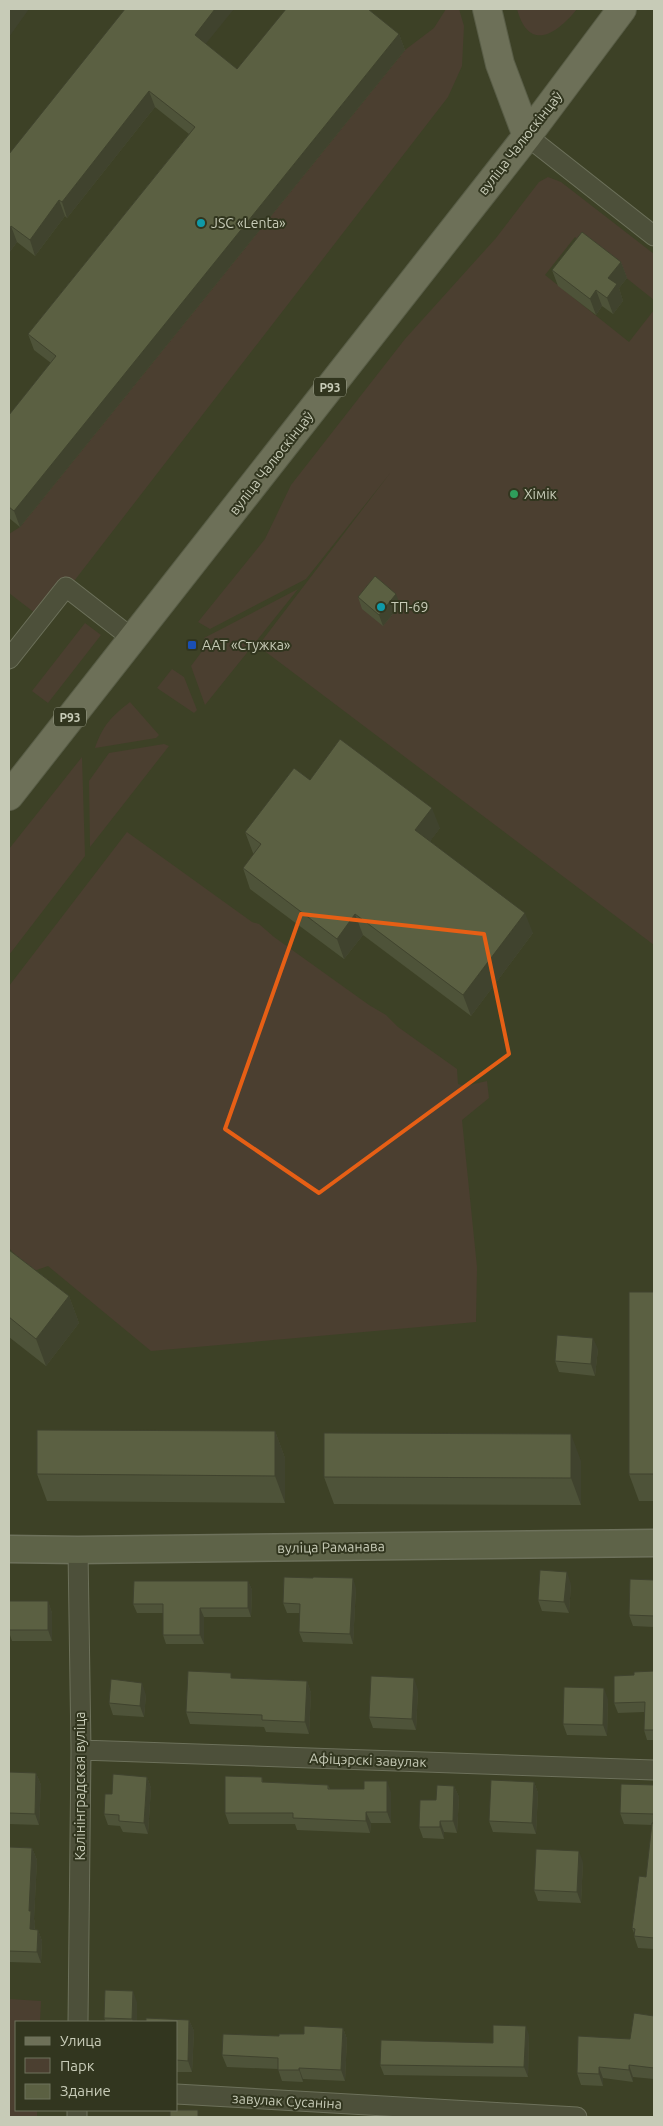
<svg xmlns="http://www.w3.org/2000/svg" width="663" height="2126" viewBox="0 0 663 2126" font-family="Ubuntu,sans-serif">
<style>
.green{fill:#4b3f30}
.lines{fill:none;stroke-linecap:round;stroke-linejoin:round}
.street-casing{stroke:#6d715b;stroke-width:21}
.secondary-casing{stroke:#6d715b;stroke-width:29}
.primary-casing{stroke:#595d47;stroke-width:30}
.street{stroke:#4d503a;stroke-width:19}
.secondary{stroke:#5e6348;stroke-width:26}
.primary{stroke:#6d7058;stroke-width:28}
.wall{fill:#4e5339}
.shaded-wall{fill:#40432e}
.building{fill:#5b6042;stroke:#40432e}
.marked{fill:none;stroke:#e65f15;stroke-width:4;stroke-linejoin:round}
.culture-dot{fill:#0f9aa8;stroke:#32361f;stroke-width:2}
.leisure-dot{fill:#2e9e5b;stroke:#32361f;stroke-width:2}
.transit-dot{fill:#1a4fb4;stroke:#32361f;stroke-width:2}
.labels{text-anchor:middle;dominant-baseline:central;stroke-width:4;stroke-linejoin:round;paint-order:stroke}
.shield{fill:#32361f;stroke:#9a9e89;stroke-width:1}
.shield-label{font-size:12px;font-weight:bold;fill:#c7cbb7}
.street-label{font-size:14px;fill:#c7cbb7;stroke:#32361f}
.poi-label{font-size:14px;fill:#c7cbb7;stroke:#32361f;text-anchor:start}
</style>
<rect width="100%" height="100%" fill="#3d4126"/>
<path class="green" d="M446 9H459L464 26 462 66 448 97 44 620 9 593V534L20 527 405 50 434 28Z
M517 9H577C557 34 529 53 517 9Z
M548 177 561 182 654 254V300L575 237 545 275 629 342 654 310V945L258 646 391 472 306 579 210 629 198 622 265 539 291 485 405 339 496 238 539 182Z
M298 589 205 705 191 666 206 646 204 638Z
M85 623 101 635 48 703 32 691Z
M172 669 184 677 197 710 194 713 157 688Z
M130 702 159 735 156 738 95 748C103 725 111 717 130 702Z
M164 744 169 746 90 847 89 781 109 753Z
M82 757 85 856 9 955V849Z
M127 832 252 922 259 924 274 937 369 1005 386 1015 398 1027 457 1069 458 1084 465 1086 487 1081 489 1098 462 1120 477 1267 476 1322 151 1351 48 1266 31 1272 9 1248V986Z
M9 1999 41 2001 40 2022H16V2110H37V2117H9Z"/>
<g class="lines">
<defs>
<path id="street" d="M527 136 654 236
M9 659 66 587 133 639
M81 1750 654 1770
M78 2022 81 1750 78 1550
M176 2094 577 2117
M77 2117V2110"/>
<path id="secondary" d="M9 1549 78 1550 654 1543"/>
<path id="primary" d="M487 9 500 64 527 136
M9 796 527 136 622 9"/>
</defs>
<use href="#street" class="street-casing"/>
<use href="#secondary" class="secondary-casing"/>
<use href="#primary" class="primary-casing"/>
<use href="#street" class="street"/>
<use href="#secondary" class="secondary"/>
<use href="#primary" class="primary"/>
</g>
<path class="wall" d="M399 34 405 50 20 527 9 518V415L51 363 34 350 28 334 189 134 155 107 67 218 65 216 35 256 17 242 9 253V154L206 44 237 69Z
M621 262 627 278 619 288 623 301 613 314 602 306 596 315 558 286 552 270Z
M358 597 400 605 383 626 362 609Z
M310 780 440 828 430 841 533 933 471 1016 363 935 344 959 250 889 243 868 254 854 253 853 245 832Z
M9 1250 69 1296 79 1323 46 1366 9 1337Z
M654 1292V1501H639L629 1474Z
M598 1349 595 1376 559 1372 555 1361Z
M275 1431 285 1458V1503L47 1501 37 1474Z
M581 1461V1505L334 1504 324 1477Z
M654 1580V1627L633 1626 629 1615Z
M248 1581 252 1590 251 1617H204V1644H166L163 1635V1613H137L133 1604Z
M571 1584 569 1613 542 1611 538 1600Z
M356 1588 353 1644 303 1642 299 1632 300 1613H287L283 1603Z
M9 1601H48L52 1613V1641H12L9 1632Z
M654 1671V1740H647L644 1730V1712L618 1713 614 1703 634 1675Z
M233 1678 307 1681 311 1693 309 1734 266 1732 264 1727 190 1724 186 1712Z
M418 1690 416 1730 373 1728 369 1717Z
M146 1695 144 1717 113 1715 109 1703Z
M608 1699 607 1736 567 1735 563 1724Z
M9 1772 36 1773 41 1785 39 1825 9 1824Z
M147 1777 151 1788 148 1834 123 1832 120 1826 108 1825 104 1814 112 1794Z
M262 1777 263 1782 328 1785 330 1789 391 1792V1823H371L370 1833 297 1830 295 1824H229L225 1813Z
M534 1782 538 1793 536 1834 493 1832 489 1821Z
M654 1785V1949L638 1948 634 1936V1933L632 1928 646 1877 652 1825 624 1824 620 1813Z
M454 1786 459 1797 457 1833 444 1832V1839L423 1838 419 1827 436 1800Z
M9 1847 32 1848 37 1860 34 1919 35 1923V1930H38L42 1941 41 1963 9 1962Z
M583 1862 581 1903 538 1901 534 1890Z
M137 2002V2022H106L104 2018Z
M654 2016V2079L633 2077V2082L603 2078V2086L581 2085 577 2073 630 2039Z
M189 2020 194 2031 192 2072H176V2022Z
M343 2028 347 2039 345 2081 303 2079V2082L282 2081 278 2069 227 2067 222 2055 279 2036 304 2034Z
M529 2035 528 2077 384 2075 380 2065 493 2043Z"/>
<path class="shaded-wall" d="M9 9H29L9 37Z
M215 9H234L200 51 195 35Z
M399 34 405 50 20 527 14 511Z
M149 91 155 107 67 218 62 202Z
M59 200 65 216 35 256 30 240Z
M11 226 17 242 9 253V230Z
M621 262 627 278 619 288 623 301 613 314 607 298 608 278Z
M596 290 602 306 596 315 590 299Z
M396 594 400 605 383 626 379 615Z
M432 808 440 828 423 851 415 830Z
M525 913 533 933 471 1016 463 995Z
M355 914 363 935 344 959 337 939Z
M69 1296 79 1323 46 1366 36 1339Z
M593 1338 598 1349 595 1376 591 1364Z
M275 1431 285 1458V1503L275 1476Z
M571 1434 581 1461V1505L571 1478Z
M567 1572 571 1584 569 1613 564 1602Z
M353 1578 356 1588 353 1644 350 1634Z
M248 1581 252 1590 251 1617 248 1608Z
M48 1601 52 1613V1641L48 1630Z
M200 1608 204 1617V1644L200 1635Z
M414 1678 418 1690 416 1730 412 1719Z
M307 1681 311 1693 309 1734 305 1722Z
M142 1683 146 1695 144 1717 140 1706Z
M604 1688 608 1699 607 1736 603 1725Z
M36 1773 41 1785 39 1825 35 1814Z
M147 1777 151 1788 148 1834 144 1823Z
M387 1781 391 1792V1823L387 1812Z
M534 1782 538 1793 536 1834 532 1823Z
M454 1786 459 1797 457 1833 453 1821Z
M366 1812 371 1823 370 1833 366 1821Z
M440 1821 444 1832V1839L440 1827Z
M32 1848 37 1860 34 1919 35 1923 34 1941 30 1929 29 1911Z
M579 1851 583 1862 581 1903 577 1892Z
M38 1930 42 1941 41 1963 37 1952Z
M133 1991 137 2002V2022H133L132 2019Z
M189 2020 194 2031 192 2072 188 2061Z
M526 2026 529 2035 528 2077 524 2067Z
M343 2028 347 2039 345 2081 341 2070Z
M629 2065 633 2077V2082L629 2070Z
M599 2067 603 2078V2086L599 2074Z
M299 2068 303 2079V2082L299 2070Z"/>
<path class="building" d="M125 9H215L195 35 237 69 286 9H368L399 34 14 511 9 507V415L56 356 28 334 195 127 149 91 62 202 59 200 30 240 11 226 9 230V154Z
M582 232 621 262 608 278 617 284 607 298 596 290 590 299 552 270Z
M375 576 396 594 379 615 358 597Z
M340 739 432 808 415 830 525 913 463 995 355 914 337 939 243 868 261 844 245 832 294 768 310 780Z
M9 1250 69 1296 36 1339 9 1317Z
M629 1292H654V1474H629Z
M557 1335 593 1338 591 1364 555 1361Z
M37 1430 275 1431V1476L37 1474Z
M324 1433 571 1434V1478L324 1477Z
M540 1570 567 1572 564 1602 538 1600Z
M284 1577 313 1578V1577L353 1578 350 1634 299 1632 300 1604 283 1603Z
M630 1579 654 1580V1616L629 1615Z
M134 1581H248V1608H200V1635H163V1604H133Z
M9 1601H48V1630H9Z
M188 1671 231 1673V1678L307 1681 305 1722 262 1720V1715L186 1712Z
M654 1671V1730H644L645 1702 614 1703V1676L634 1675V1672Z
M371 1676 414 1678 412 1719 369 1717Z
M111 1679 142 1683 140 1706 109 1703Z
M564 1687 604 1688 603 1725 563 1724Z
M9 1772 36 1773 35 1814 9 1813Z
M113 1774 147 1777 144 1823 119 1821V1815L104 1814 105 1794H112Z
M225 1776 262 1777V1782L328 1785V1789H364V1781H387V1812H366V1821L293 1818V1813H225Z
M491 1780 534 1782 532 1823 489 1821Z
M621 1784 654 1785V1814L620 1813Z
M437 1785 454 1786 453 1821H440V1827H419L420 1800H436Z
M652 1823H654V1938L634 1936 635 1929 632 1928 639 1876 646 1877Z
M9 1847 32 1848 29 1911H31L30 1929 38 1930 37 1952 9 1951Z
M536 1849 579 1851 577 1892 534 1890Z
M105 1990 133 1991 132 2019 104 2018Z
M634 2013 654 2016V2068L629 2065V2070L599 2067V2074L577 2073 578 2036 630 2039Z
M146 2018 189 2020 188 2061 176 2060V2022H146Z
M493 2025 526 2026 524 2067 380 2065 381 2040 493 2043Z
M304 2026 343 2028 341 2070 299 2068V2070H278V2058L222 2055 223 2034 279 2036V2034H304Z
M170 2110H198V2117H170Z"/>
<path class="marked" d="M301 914 484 934 509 1054 319 1193 225 1129Z"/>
<g class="culture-dot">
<circle cx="201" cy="223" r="5"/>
<circle cx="381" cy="607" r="5"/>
</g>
<circle class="leisure-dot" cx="514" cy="494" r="5"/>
<rect class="transit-dot" x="187" y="640" width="10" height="10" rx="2.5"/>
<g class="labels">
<g class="shield">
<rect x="314" y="377.5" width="32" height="19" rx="4"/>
<rect x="54" y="707.5" width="32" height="19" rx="4"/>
</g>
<g class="shield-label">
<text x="330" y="387">Р93</text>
<text x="70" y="717">Р93</text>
</g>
<g class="street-label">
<text transform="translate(520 143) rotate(-52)">вуліца Чалюскінцаў</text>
<text transform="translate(271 463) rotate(-52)">вуліца Чалюскінцаў</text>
<text transform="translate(331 1547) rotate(-1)">вуліца Раманава</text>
<text transform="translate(368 1760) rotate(2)">Афіцэрскі завулак</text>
<text transform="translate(80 1786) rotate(-90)">Калінінградская вуліца</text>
<text transform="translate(287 2101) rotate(3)">завулак Сусаніна</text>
</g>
<g class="poi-label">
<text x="211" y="223">JSC «Lenta»</text>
<text x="524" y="494">Хімік</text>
<text x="391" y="607">ТП-69</text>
<text x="202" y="645">ААТ «Стужка»</text>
</g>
</g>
<rect width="663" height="2126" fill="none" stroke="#c7cbb7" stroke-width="20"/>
<rect x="15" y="2021" width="162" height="90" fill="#32361f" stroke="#6e725c"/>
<rect x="25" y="2037" width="25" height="8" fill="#6d7058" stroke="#6e725c"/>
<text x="60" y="2046" font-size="15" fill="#c7cbb7">Улица</text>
<rect x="25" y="2058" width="25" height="15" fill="#4b3f30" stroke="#6e725c"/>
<text x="60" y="2071" font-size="15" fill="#c7cbb7">Парк</text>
<rect x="25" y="2084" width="25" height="15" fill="#5b6042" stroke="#6e725c"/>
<text x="60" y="2096" font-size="15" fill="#c7cbb7">Здание</text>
</svg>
